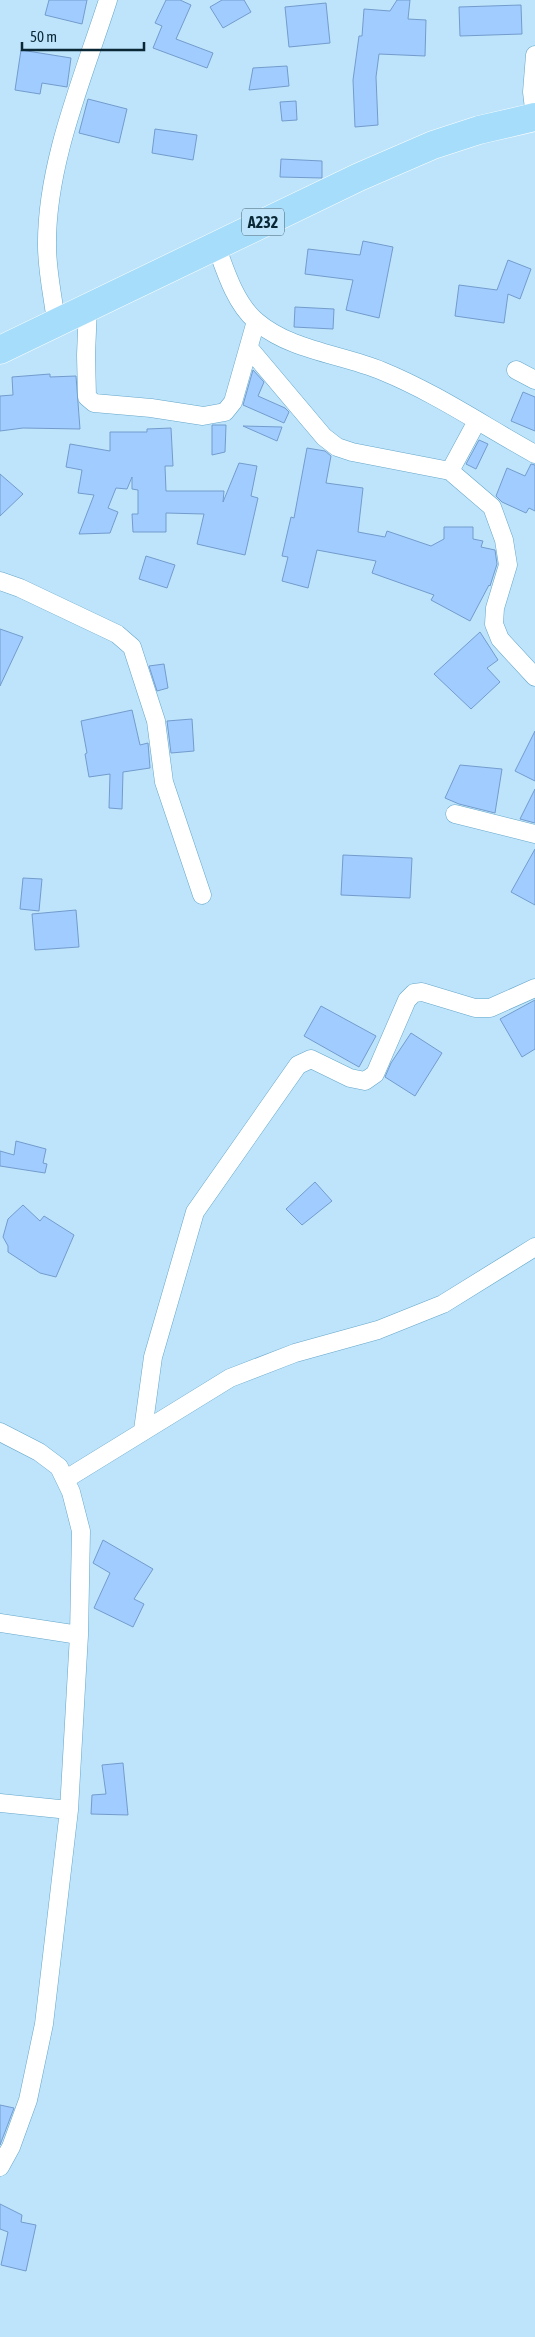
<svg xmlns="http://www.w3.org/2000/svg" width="535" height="2337" viewBox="0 0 535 2337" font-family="'Asap Condensed',sans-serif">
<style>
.building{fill:#a1ccff;stroke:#739ccd}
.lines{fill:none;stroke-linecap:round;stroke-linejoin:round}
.minor-casing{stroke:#64a6ca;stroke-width:19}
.primary-casing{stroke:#fff;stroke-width:29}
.minor{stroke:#fff;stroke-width:18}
.primary{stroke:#a6ddfb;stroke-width:28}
.labels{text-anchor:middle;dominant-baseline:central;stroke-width:4.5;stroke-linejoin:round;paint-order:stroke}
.shield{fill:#bde4fb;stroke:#406070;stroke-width:1}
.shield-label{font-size:16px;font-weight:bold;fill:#0a2735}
</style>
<rect width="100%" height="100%" fill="#bde4fb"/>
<path class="building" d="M49 0H87L82 24 45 15Z
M166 0H180L191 5 176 39 213 53 207 68 153 48 162 26 155 23Z
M222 0H244L251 12 223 28 210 7Z
M397 0H410L408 19 426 20 425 56 379 54 376 77 378 125 355 127 353 80 359 36H362L364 9 390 11Z
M326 3 330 43 289 47 285 7Z
M521 5 522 34 460 36 459 7Z
M21 50 71 58 67 87 42 83 40 94 15 90Z
M287 66 289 86 249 90 253 68Z
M88 99 127 109 119 143 79 133Z
M296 101 297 120 282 121 280 102Z
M155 129 197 135 193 160 152 153Z
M281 159 322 161V178L280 177Z
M363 241 393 247 379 318 346 310 353 280 305 274 308 249 360 255Z
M508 260 531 269 520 299 508 294 504 323 455 316 459 285 497 290Z
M295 307 334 309 333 329 294 327Z
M253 370 264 382 258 396 285 408 289 412 284 423 243 405Z
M50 374V377L76 376 80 429 23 428 0 431V396L13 395 12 377Z
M523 392 535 397V431L511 421Z
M212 425H226L225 452 212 455Z
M243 426 282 427 277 441Z
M171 428 173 466H165L166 491H224L223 502 239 463 257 466 251 496 258 498 245 555 197 544 204 514 166 513V532H133L132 514H138V490L132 489V477L127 489 116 488 108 508 118 512 110 533 79 534 94 495 78 493 82 470 66 467 70 444 110 451V432H147V429Z
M479 440 488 444 476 469 466 464Z
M307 448 325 451 331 456 326 483 363 488 358 532 385 537 387 531 431 546 444 539V527H473V539L483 541 481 547 495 550 497 564 490 586 489 585 470 621 431 600 434 595 372 573 376 561 317 550 308 588 282 581 288 557 282 556 291 517 294 518Z
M531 464 535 465V511L529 508 526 513 502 502 496 496 507 468 525 476Z
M0 474 23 494 0 516Z
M146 556 175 565 167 588 139 579Z
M0 629 23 637 0 686Z
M480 632 498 660 487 668 500 682 471 709 434 674Z
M164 664 168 688 157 691 149 666Z
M132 710 140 745 148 743 150 768 123 772 122 809 109 808 110 774 89 777 85 754 87 753 81 721Z
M192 719 194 751 171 753 167 721Z
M535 731V781L515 771Z
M460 765 502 769 495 813 459 804 445 798Z
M535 789V823L520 819Z
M535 849V905L511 892Z
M343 855 412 858 410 898 341 895Z
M23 878 42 879 39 911 20 909Z
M76 910 79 947 35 950 32 914Z
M535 1000V1049L522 1057 500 1019Z
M321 1006 376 1036 359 1067 304 1036Z
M411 1033 442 1053 415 1096 385 1077 391 1063Z
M16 1141 46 1149 43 1163 47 1164 45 1173 0 1166V1151L14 1155Z
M315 1182 332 1201 302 1225 286 1209Z
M23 1205 40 1221 44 1216 74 1235 56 1277 40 1273 8 1252V1246L3 1237 8 1219Z
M103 1540 153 1569 134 1599 144 1604 133 1627 94 1608 110 1573 93 1563Z
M123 1763 128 1815 91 1814 92 1795 106 1794 102 1765Z
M0 2105 14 2108 0 2145Z
M0 2204 22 2215 21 2222 36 2225 26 2271 1 2265 8 2232 0 2229Z"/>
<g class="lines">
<defs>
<path id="minor" d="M535 117 532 92 535 55
M216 245C225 270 235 303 256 321 291 351 341 354 382 371 436 393 484 426 535 454
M88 306 86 355 87 397 94 403 151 408 203 416 225 412 233 402 256 321
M56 322C53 297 47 271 47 246 46 164 83 78 108 0
M249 348 324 437 337 447 352 452 450 471 492 507 504 540 508 565 495 608 494 624 500 639 535 677
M516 370 535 380
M450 471 477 421
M0 581 20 588 117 634 132 647 156 721 164 782 202 895
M455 814 535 834
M143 1430 153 1357 195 1212 298 1065 311 1059 350 1078 365 1081 375 1074 407 1000 414 993 422 992 475 1008H490L535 988
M0 1432 39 1452 59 1467 71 1492 81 1531 79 1635 69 1810 44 2024 28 2100 11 2147 0 2167
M66 1479 230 1378 295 1353 378 1330 443 1304 535 1247
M0 1623 79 1635
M0 1803 69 1810"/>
<path id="primary" d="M0 350 359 177 433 145 479 130 535 117"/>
</defs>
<use href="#minor" class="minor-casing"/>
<use href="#primary" class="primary-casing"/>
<use href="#minor" class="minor"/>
<use href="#primary" class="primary"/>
</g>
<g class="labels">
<rect class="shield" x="242" y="208.5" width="42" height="27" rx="4"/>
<g class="shield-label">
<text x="263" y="222">A232</text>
</g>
</g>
<path d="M22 42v8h122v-8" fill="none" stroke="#0a2735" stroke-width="2.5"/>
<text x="30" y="42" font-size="15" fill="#0a2735" stroke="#bde4fb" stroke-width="4" paint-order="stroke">50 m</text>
</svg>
